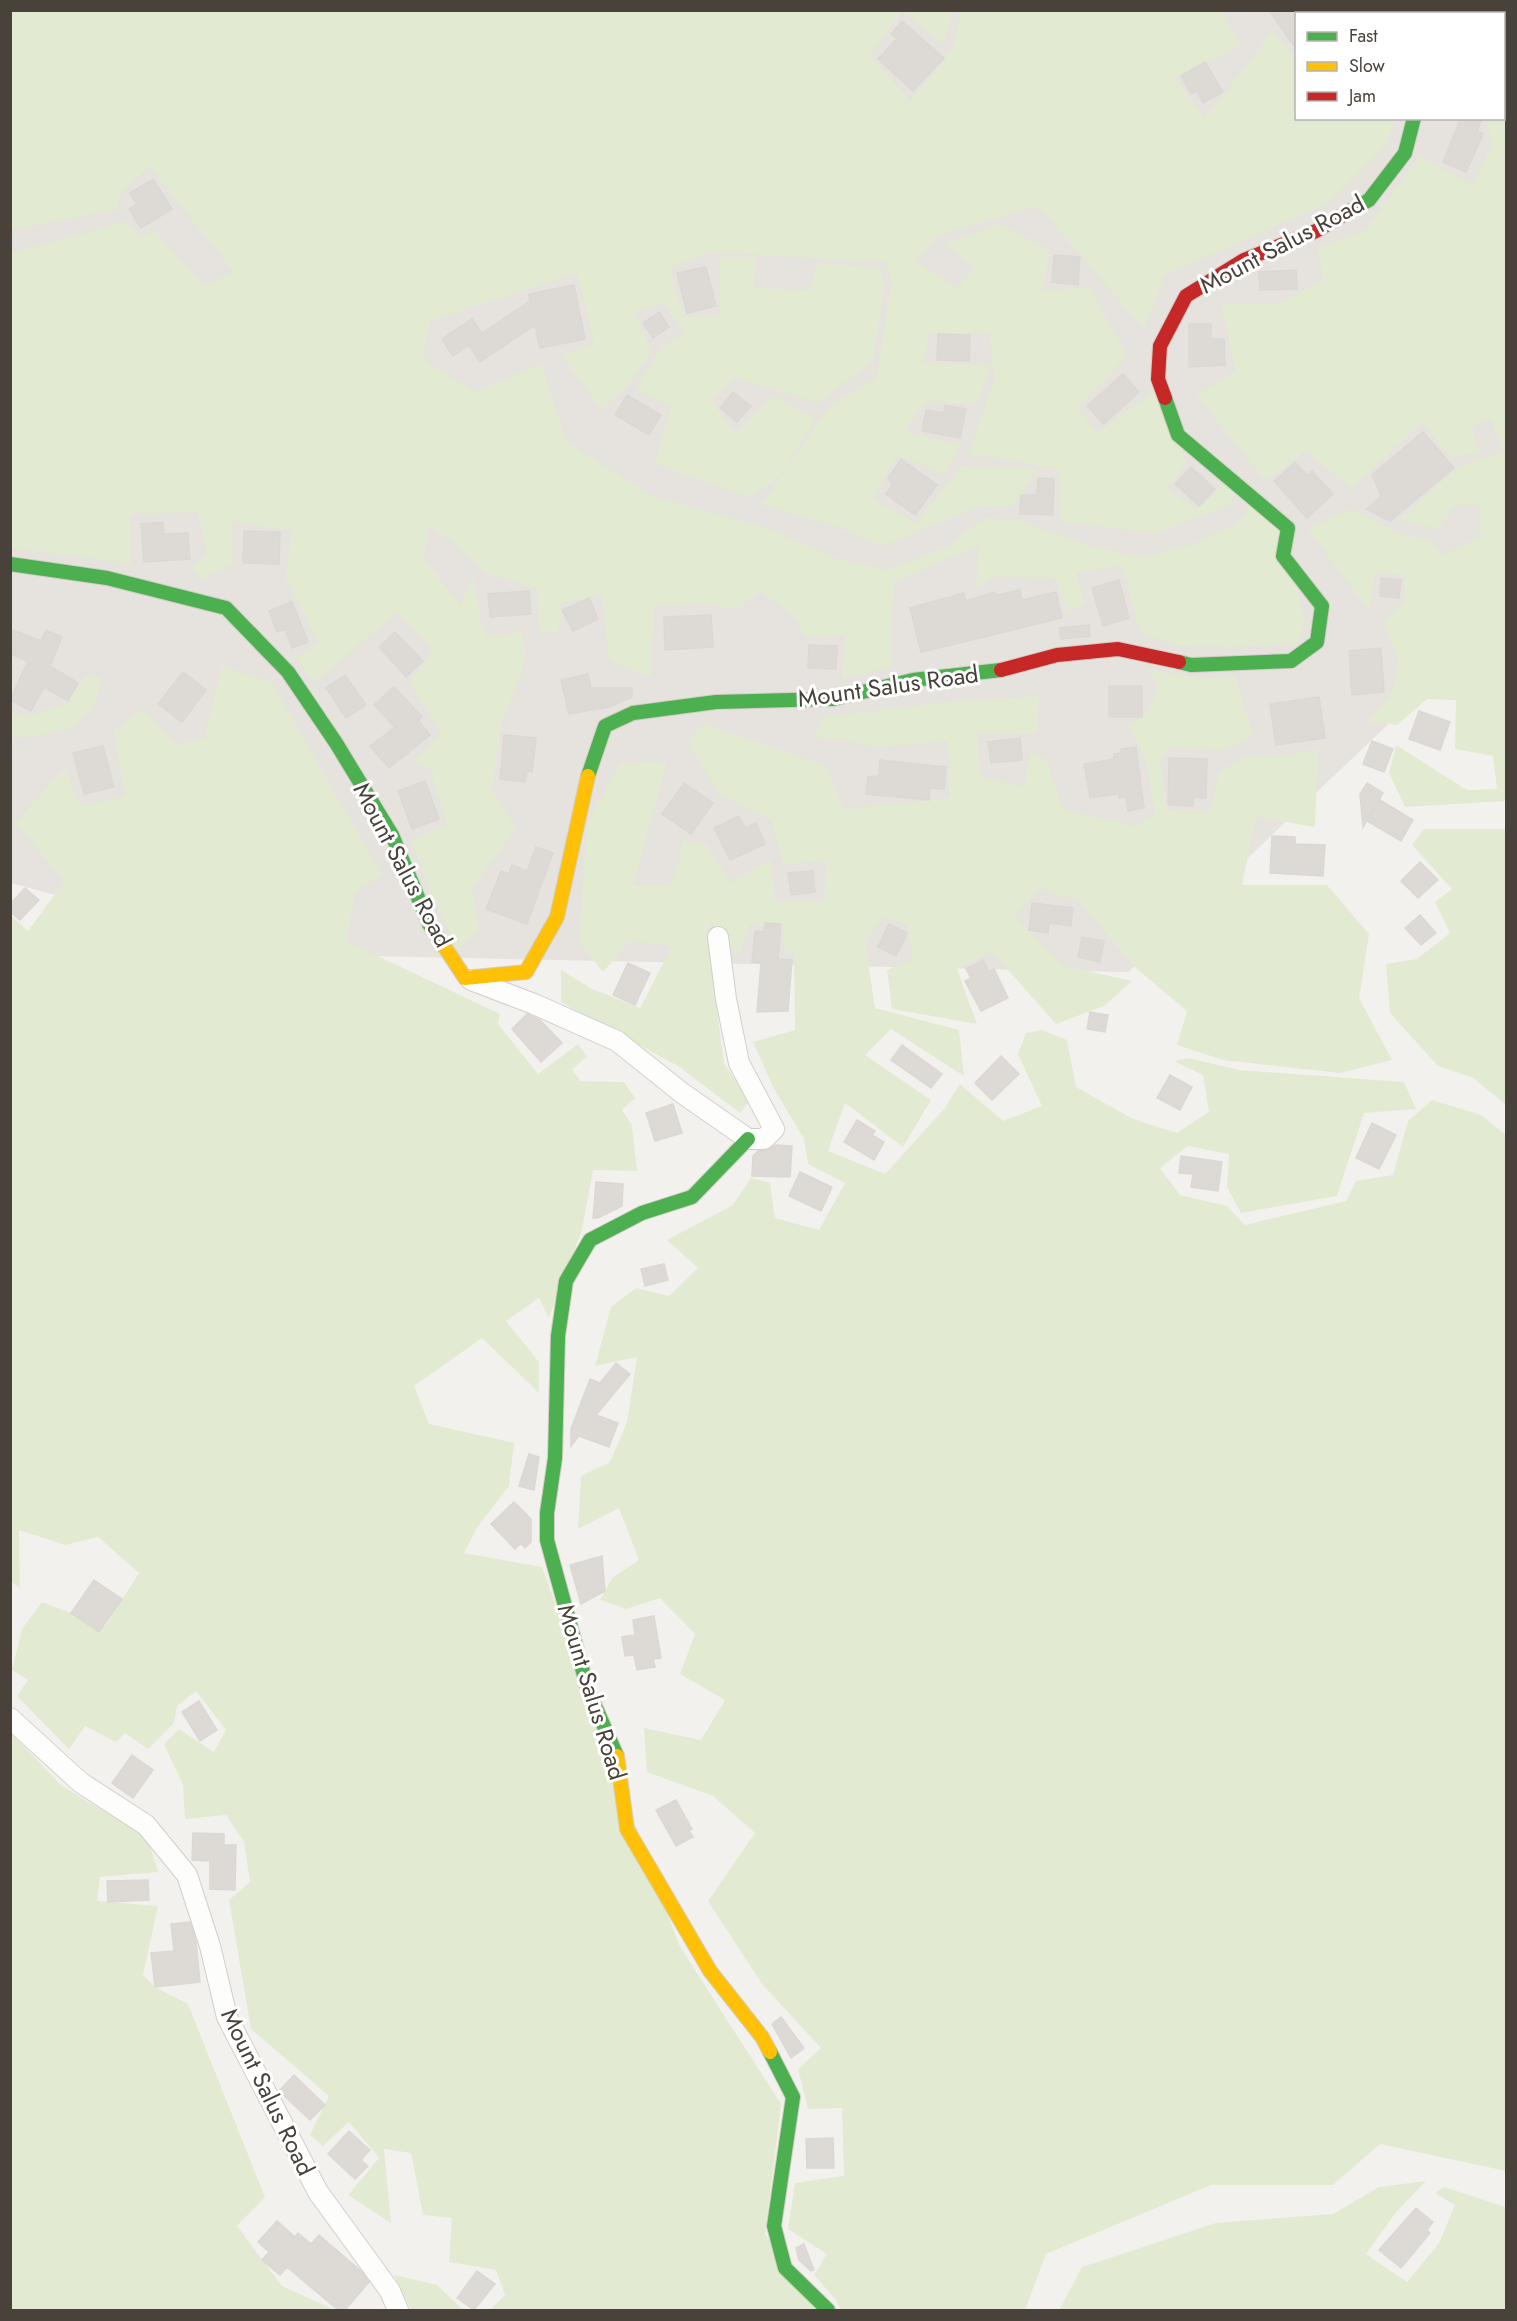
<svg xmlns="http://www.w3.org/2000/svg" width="1517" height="2321" viewBox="0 0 1517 2321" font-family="Jost,sans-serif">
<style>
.residential{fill:#e6e2dd;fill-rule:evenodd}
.green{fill:#e2ebd1}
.building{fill:#dddad6;stroke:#dbd8d4;stroke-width:1.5}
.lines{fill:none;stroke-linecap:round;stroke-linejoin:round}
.street-casing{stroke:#d1cfcc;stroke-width:22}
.fast-casing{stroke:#d2cdc5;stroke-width:16}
.slow-casing{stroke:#d2cdc5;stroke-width:16}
.jam-casing{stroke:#d2cdc5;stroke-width:16}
.street{stroke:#fdfdfc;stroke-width:20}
.fast{stroke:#4caf50;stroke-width:14}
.slow{stroke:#ffc107;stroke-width:14}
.jam{stroke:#c62828;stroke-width:14}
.labels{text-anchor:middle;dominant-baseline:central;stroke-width:6;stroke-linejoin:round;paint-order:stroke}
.street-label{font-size:24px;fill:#49423a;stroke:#fff}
</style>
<rect width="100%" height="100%" fill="#f3f1ee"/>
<path class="residential" d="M387 11H1506V612L1128 972 275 954 11 883 10 53ZM1296 14H1504V118H1296Z"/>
<path class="green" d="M11 11H953L943 44 902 11 869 56 911 101 953 48 962 11H1220L1241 45 1175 78 1205 119 1273 31 1296 59V118L1394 119 1388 143 1328 203 1165 275 1144 329 1038 206 939 235 915 261 958 288 974 267 946 244 998 224 1050 249 1043 290 1090 288 1127 356 1077 407 1096 433 1153 392 1187 462 1167 488 1197 510 1223 484 1235 493 1229 505 1154 534 1060 521 1059 471 1003 458 968 455 995 379 989 333 929 334 923 362 991 366 976 404 926 401 904 432 962 445 944 474 897 455 873 499 916 523 961 466 1037 469 1012 507 980 506 883 546 836 526 762 505 830 406 877 377 892 280 886 262 711 252 669 269 684 318 720 315 719 257H757L753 288 809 290 818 263 881 268 884 287 873 360 819 403 735 378 711 398 735 434 774 396 816 419 780 477 749 497 655 464 671 407 636 389 663 346 684 333 664 303 635 313 651 352 628 385 602 410 561 355 594 343 577 273 430 321 423 359 475 392 541 364 566 442 652 496 768 528 834 558 887 570 947 547 984 518 1019 520 1084 544 1141 558 1193 544 1227 528 1246 515 1248 504 1280 530 1305 621 1297 643 1233 647 1176 646 1140 632 1122 565 1075 573 1085 604 1067 612 1056 578 997 576 976 589 979 545 893 583 892 667 842 679 845 636 807 637 787 610 760 591 737 610 709 604 654 606 651 677 609 661 602 595 561 603 562 610 558 633 539 631 537 589 488 574 449 539 430 527 423 558 460 605 474 578 481 622 487 637 522 631 526 658 501 725 492 789 516 829 472 888 479 928 458 950 428 887 411 840 447 825 430 768 414 763 441 733 410 683 433 649 397 612 313 683 296 657 319 643 286 579 292 531 232 521 233 564 200 580 192 568 207 553 198 512 131 514V564L11 548V253L126 222 141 237 154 230 204 287 233 271 149 166 119 195 117 210 11 230Z
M1329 11H1419V14H1330Z
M1482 11H1506V801L1405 807 1389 773 1396 745 1467 790 1497 789 1493 756 1455 749 1456 700 1427 699 1397 725 1368 722 1394 691 1398 658 1383 622 1405 600 1403 575 1375 572 1369 611 1308 528 1352 509 1402 535 1429 540 1442 555 1479 537 1480 505H1455L1438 529 1400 519 1460 466 1504 452 1490 418 1472 427 1480 453 1451 456 1422 423 1351 489 1306 450 1266 481 1196 395 1236 371 1221 303H1279L1323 280 1318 248 1366 230 1419 156 1473 185 1492 144 1486 119 1504 118V14L1481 13Z
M222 666 271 682 382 875 355 892 346 941 500 1014 498 1024 538 1074 578 1044 587 1057 572 1069 580 1081 624 1082 635 1098 622 1110 632 1125 637 1171 593 1170 582 1230 549 1318 539 1298 506 1321 539 1362V1393L482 1338 414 1386 429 1424 514 1443 509 1486 478 1526 464 1553 542 1567 679 1945 781 2104 765 2234 817 2310H490L505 2295 496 2270 449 2262 452 2218 423 2215 411 2153 384 2149 391 2223 348 2195 379 2158 349 2122 323 2146 310 2135 329 2096 251 2029 229 1900 250 1882 244 1842 226 1815 185 1819 183 1785 164 1744 179 1729 214 1752 226 1730 196 1691 177 1706 174 1723 148 1749 125 1733 116 1742 85 1726 69 1749 17 1696 28 1680 12 1670 22 1629 42 1602 105 1626 139 1573 98 1537 65 1545 19 1530 20 1589 11 1581 10 915 28 931 64 882 16 822 65 768 80 806 125 796 114 730 143 710 176 745 204 738Z
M1147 669 1199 678 1235 676 1253 736 1220 751 1171 747 1160 759 1167 810 1210 811 1220 771 1244 757 1289 756 1318 748 1315 827 1256 817 1242 885H1327L1369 934 1359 998 1392 1060 1340 1073 1223 1060 1177 1045 1187 1011 1137 969 1078 901 1040 888 1014 916 1064 966 1132 981 1104 1006 1056 1024 992 952 957 969 977 1024 892 1009 887 970 913 960 907 924 883 917 865 941 875 1008 959 1030 964 1076 891 1029 865 1055 931 1100 903 1147 845 1103 828 1151 885 1174 944 1109 960 1084 1003 1121 1042 1106 1018 1054 1026 1033 1042 1030 1067 1040 1076 1087 1133 1119 1177 1133 1209 1112 1203 1075 1174 1061 1189 1058 1239 1070 1404 1082 1416 1109 1364 1113 1337 1196 1241 1213 1227 1187 1229 1154 1188 1146 1160 1168 1180 1195 1227 1206 1245 1225 1346 1201 1356 1181 1393 1175 1408 1121 1432 1100 1481 1115 1506 1135V2171L1380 2144 1333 2185H1211L1046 2254 1025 2310H841L836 2300 814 2275 827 2254 788 2229 795 2183 844 2176 842 2108 808 2109 798 2069 821 2048 762 1984 708 1901 755 1833 713 1796 647 1772 644 1728 701 1740 725 1700 680 1674 695 1634 660 1598 626 1609 600 1600 612 1578 639 1560 619 1508 578 1529 581 1476 610 1462 627 1422 637 1357 595 1366 611 1307 636 1288 669 1296 698 1268 667 1240 733 1205 751 1178 770 1183 775 1218 819 1230 845 1183 808 1164 804 1139 773 1087 753 1042 795 1030 794 952 785 951 783 929 750 924 741 952 730 949 711 921 708 943 724 1063 749 1101 740 1113 678 1066 561 1002V970L590 988 640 1008 672 946 630 941 603 972 579 942 587 824 620 763 667 761 633 886H670L679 865 682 842 705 843 731 883 771 859 775 901H824L827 861 784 864 771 820 720 795 688 741 704 724 827 766 843 809 950 798 948 741 879 747 814 737 824 717 936 703 1039 696 1037 734 977 733 981 778 1024 786 1031 751 1046 760 1063 810 1136 826 1155 813 1145 757 1127 726 1147 714 1159 687Z
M87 675 100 677C98 732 55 734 11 738L10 710 27 716 65 704Z
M1424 829H1506V1105L1473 1078 1438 1066 1390 1013 1386 964 1417 959 1450 933 1435 902 1452 889 1412 845Z
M10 1732 62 1786 147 1837 158 1872 100 1877 97 1901 158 1906 143 1975 155 1987 188 2004 265 2197 237 2226 282 2286 335 2310H11Z
M1426 2181 1397 2211 1366 2254 1407 2282 1439 2243 1455 2205 1435 2193 1444 2187 1506 2207V2310H1059L1082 2267 1216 2223 1333 2214 1379 2187Z
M394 2275 437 2285 463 2310H411Z"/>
<path class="building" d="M1269 10H1296V49Z
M902 21 944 58 913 91 878 59 897 39 891 34Z
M1205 62 1223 92 1203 103 1197 91 1191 94 1181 76Z
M1461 118H1482L1477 131 1483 134 1466 172 1443 162Z
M153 179 172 209 141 228 129 209 137 204 130 193Z
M1054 255 1080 257 1078 285 1052 282Z
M706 267 716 306 687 313 677 273Z
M1296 270 1297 289 1260 290 1259 272Z
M574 285 585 339 540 348 535 325 480 362 469 345 453 356 442 339 472 319 482 333 530 301 529 294Z
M659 312 669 327 653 338 643 323Z
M1189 324H1211V339H1224L1225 365 1189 367Z
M938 334 970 335 969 361 937 360Z
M1123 374 1139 392 1104 424 1087 406Z
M733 392 751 406 737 422 720 408Z
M627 395 661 415 649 435 615 415Z
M945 405 966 409 960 438 922 431 926 410 944 413Z
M1423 432 1454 468 1390 521 1367 509 1381 496 1372 475Z
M901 459 937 485 915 515 886 494 892 486 888 478Z
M1295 462 1307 475 1312 471 1333 494 1307 518 1274 481Z
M1191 467 1215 489 1199 506 1175 484Z
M1038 478 1054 479 1053 515 1020 514 1021 495H1037Z
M163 522 164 534 188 533 190 559 144 562 141 524Z
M244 531 280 532 279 564 243 563Z
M1381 578 1401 580 1399 598 1380 596Z
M1119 580 1129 618 1103 626 1092 588Z
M1020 590 1022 600 1056 592 1062 618 921 652 910 608 964 593 966 601 995 592 996 595Z
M529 591 531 614 490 617 488 594Z
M589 598 598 619 573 631 562 610Z
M292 602 308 642 292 648 285 629 277 632 269 611Z
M711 615 713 647 665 650 664 617Z
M1089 625 1090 636 1061 639 1059 628Z
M10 629 41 641 46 630 62 637 50 666 78 683 68 701 44 687 31 711 10 700 28 661 10 654Z
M395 632 423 661 406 677 379 647Z
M809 645 837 646 836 669 808 668Z
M1381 648 1384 692 1352 695 1349 651Z
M183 672 206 690 182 722 158 704Z
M588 674 591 688H632V697L609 707 569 714 561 680Z
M345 675 366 705 346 718 326 688Z
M1109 686H1142V717H1109Z
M394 687 422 717 418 720 430 735 389 768 370 746 395 727 374 705Z
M1319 697 1325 738 1276 745 1270 704Z
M1419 711 1450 722 1440 750 1409 739Z
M504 735 536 738 532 772 527 771 525 782 500 779Z
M1020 738 1022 760 991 763 988 742Z
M1372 741 1393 749 1384 772 1363 764Z
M103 746 114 787 84 794 73 753Z
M1136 747 1144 808 1128 811 1126 797 1119 798V794L1090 798 1084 764 1114 759V754L1121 753V749Z
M1169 758 1207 759 1206 798 1193 797V806L1168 805Z
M880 760 946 767 944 789 930 788 929 800 866 794 868 777 879 776Z
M425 781 439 819 412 829 398 791Z
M684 783 713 803 691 834 662 814Z
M1367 783 1383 793 1363 827 1360 794Z
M1380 800 1413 820 1401 841 1367 821Z
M739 816 745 828 756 823 765 844 730 860 714 828Z
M1272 836 1295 837V844L1325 845 1323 876 1270 873Z
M536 847 553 853 527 924 486 909 501 871 509 874 512 865 527 871Z
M1420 862 1438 880 1418 898 1401 881Z
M813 871 815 892 791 895 788 873Z
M25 888 39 900 20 920 10 912V904Z
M1032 903 1073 908 1071 926 1049 923 1048 933 1029 930Z
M1420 915 1436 933 1421 945 1405 928Z
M765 923 781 924 778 959 792 960 788 1011 757 1012 761 963 752 962 755 931 764 932Z
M889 924 907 933 896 956 878 947Z
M1082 937 1104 941 1100 962 1078 957Z
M983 960 989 971 994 969 1008 998 981 1011 965 981 971 978 966 969Z
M628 963 650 973 635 1005 613 995Z
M1090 1012 1108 1015 1105 1032 1087 1029Z
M527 1014 540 1020 562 1043 541 1062 512 1029Z
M902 1045 942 1074 931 1088 891 1060Z
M1001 1056 1019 1074 992 1100 975 1083Z
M1170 1075 1192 1087 1180 1110 1157 1098Z
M673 1104 682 1133 655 1141 646 1113Z
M857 1120 875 1131 872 1135 884 1142 874 1160 844 1142Z
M1372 1123 1396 1135 1379 1169 1356 1158Z
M775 1145 792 1146 790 1177 752 1176 753 1156 758 1151 768 1150Z
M1181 1156 1222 1162 1218 1191 1191 1187 1193 1174 1179 1173Z
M800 1172 832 1187 821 1211 789 1196Z
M596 1182 623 1184 622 1206 598 1218H593Z
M664 1264 668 1280 645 1286 641 1269Z
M616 1363 630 1374 596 1415 618 1423 609 1447 579 1436 571 1446V1429L590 1379 600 1383Z
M529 1454 539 1457 534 1490 519 1486Z
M514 1502 531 1519V1542L525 1548 521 1543 515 1549 491 1524Z
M602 1556 605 1591 581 1604 570 1565Z
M94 1580 122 1599 99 1632 71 1613Z
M654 1616 661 1658 653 1659 655 1667 637 1670 634 1655 625 1656 622 1637 635 1635 633 1620Z
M199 1701 217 1730 200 1741 182 1712Z
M132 1755 153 1770 133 1798 112 1783Z
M676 1800 692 1829 689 1830 693 1837 676 1846 656 1810Z
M193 1833 224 1834V1845H236L235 1890 210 1889V1861L192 1860Z
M148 1880 149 1900 108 1902 107 1881Z
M190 1922 196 1942 200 1982 155 1987 151 1953 174 1951 171 1924Z
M781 2017 804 2048 791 2058 772 2024Z
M294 2075 325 2105 310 2120 279 2091Z
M349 2131 370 2150 361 2160 368 2166 355 2179 328 2154Z
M833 2138 834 2168H807L806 2139Z
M1416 2208 1433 2222 1427 2230 1430 2233 1401 2268 1379 2250Z
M277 2221 295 2237 298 2233 311 2244 319 2235 361 2271 369 2282 345 2310H338L287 2267 280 2275 262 2260 269 2252 258 2242Z
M804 2244 814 2270 811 2271 799 2260 796 2248Z
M477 2271 495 2284 474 2310 457 2298Z"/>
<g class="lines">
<defs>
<path id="street" d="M1439 14 1440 10
M471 980 534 1004 617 1041 682 1093 748 1139H764L774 1129 739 1063 726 999 718 937
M10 1718 80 1782 146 1825 187 1875 210 1946 227 2017 318 2192 390 2291 398 2310"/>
<path id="fast" d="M1350 211 1369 200 1405 153 1414 118
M1165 398 1178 435 1288 528 1283 556 1322 606 1317 642 1291 661 1191 665 1179 662
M10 564 107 578 226 608 288 672 336 743 392 835 429 924 444 946
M588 776 605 726 633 713 716 702 833 699 913 680 1001 670
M617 1756 588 1690 547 1540V1513L555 1458 558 1336 566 1281 590 1240 642 1213 692 1197 748 1139
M770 2052 793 2097 774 2226 785 2268 828 2310"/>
<path id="slow" d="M444 946 465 978 526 972 557 917 588 776
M617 1756 627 1829 710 1971 762 2037 770 2052"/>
<path id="jam" d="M1165 398 1158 379 1160 346 1186 296 1244 260 1316 231 1350 211
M1001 670 1057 655 1118 649 1179 662"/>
</defs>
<use href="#street" class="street-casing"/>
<use href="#fast" class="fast-casing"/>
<use href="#slow" class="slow-casing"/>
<use href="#jam" class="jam-casing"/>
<use href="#street" class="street"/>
<use href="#fast" class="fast"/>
<use href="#slow" class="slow"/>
<use href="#jam" class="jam"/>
</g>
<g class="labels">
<g class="street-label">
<text transform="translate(1282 244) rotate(-28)">Mount Salus Road</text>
<text transform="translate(888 686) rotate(-8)">Mount Salus Road</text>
<text transform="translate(403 865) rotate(62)">Mount Salus Road</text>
<text transform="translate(592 1692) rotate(73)">Mount Salus Road</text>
<text transform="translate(268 2092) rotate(64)">Mount Salus Road</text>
</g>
</g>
<rect width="1517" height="2321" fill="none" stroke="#49423a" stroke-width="24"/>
<rect x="1295" y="12" width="210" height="108" fill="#ffffff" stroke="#b6b3b0" stroke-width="1.5"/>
<rect x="1307" y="32" width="30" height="9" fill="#4caf50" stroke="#b6b3b0" stroke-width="1.5"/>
<text x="1349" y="42" font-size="18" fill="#49423a">Fast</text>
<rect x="1307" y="62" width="30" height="9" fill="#ffc107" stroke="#b6b3b0" stroke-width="1.5"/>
<text x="1349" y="72" font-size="18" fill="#49423a">Slow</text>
<rect x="1307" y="92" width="30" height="9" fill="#c62828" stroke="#b6b3b0" stroke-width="1.5"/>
<text x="1349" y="102" font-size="18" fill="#49423a">Jam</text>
</svg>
